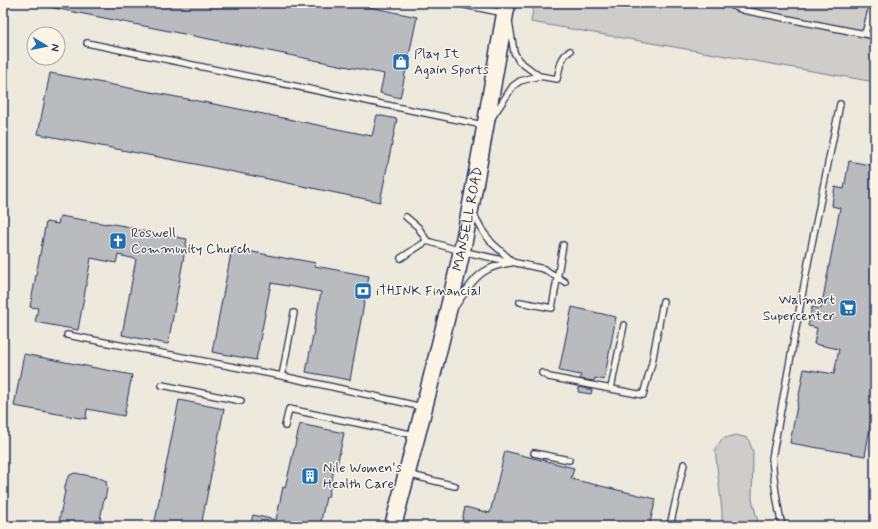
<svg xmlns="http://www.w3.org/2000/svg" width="878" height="529" viewBox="0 0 878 529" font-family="Mynerve,sans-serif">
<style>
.green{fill:#cfcdca;stroke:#757e94}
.building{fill:#babbbe;stroke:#1b2f5e}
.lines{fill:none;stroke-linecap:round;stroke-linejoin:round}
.service-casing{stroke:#1b2f5e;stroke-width:8}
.secondary-casing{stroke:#1b2f5e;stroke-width:19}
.service{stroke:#fcf5e5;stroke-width:5.5}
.secondary{stroke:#fcf5e5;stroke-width:16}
.labels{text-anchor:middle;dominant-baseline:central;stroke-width:3;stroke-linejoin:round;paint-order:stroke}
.poi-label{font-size:14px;fill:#1b2f5e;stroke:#fcf5e5;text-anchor:start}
.street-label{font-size:14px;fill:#1b2f5e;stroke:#fcf5e5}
</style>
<rect width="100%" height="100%" fill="#eee9dd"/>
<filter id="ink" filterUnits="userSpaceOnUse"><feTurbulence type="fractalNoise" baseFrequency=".025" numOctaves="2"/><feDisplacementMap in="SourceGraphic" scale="8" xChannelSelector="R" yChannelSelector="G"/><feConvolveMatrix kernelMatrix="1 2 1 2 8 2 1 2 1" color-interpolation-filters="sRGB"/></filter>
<g filter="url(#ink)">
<path class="green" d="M534 3H875V82L531 22Z
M736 435 748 438 753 452 752 499 759 526H722V511L715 449 722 439Z"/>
<path class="building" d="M49 3H351L417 17 400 98 380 93 384 74 49 7Z
M50 73 219 105 372 136 377 115 397 119 380 202 195 164 38 134Z
M849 161 875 166V417L872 416 865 456 790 443 804 369 834 374 839 349 814 344 817 328 808 326 812 307 821 309 840 208 832 206 833 197 835 187 844 189Z
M60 216 107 224V223L131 227V229L187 239 168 344 122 335 136 259 118 255 116 263 91 258 78 330 35 322 38 308 30 307 46 222 58 224Z
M232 248 289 259V258L316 263 315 266 369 276 350 380 306 372 321 292 271 283 256 360 212 352Z
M572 307 616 317 604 380 595 378 594 381 580 379 581 375 559 371Z
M24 354 132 375 124 416 87 409 86 419 14 406Z
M579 387 592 390 591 394 578 392Z
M179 400 224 409 201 526H154Z
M300 424 344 433 337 465H335L328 497H326L320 526H250L253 515 276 520 283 487 285 488Z
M505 451 574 468 571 479 656 499 649 526H461L465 507 490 513Z
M75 473 100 478 106 481 107 489 105 499 104 498 99 526H58L65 491H64L67 479 70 475Z"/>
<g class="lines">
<defs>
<path id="service" d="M455 3 504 13
M729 3 733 6 743 10 865 34 873 3
M865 34 875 36
M87 43 483 125
M539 76 557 79C560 68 560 57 570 51
M493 116 513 86 520 81 539 76 519 61 514 52 509 21
M473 213 484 233 492 243 513 262
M406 217 418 227 427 241 461 251 544 269 565 282
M401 258 427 241
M520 302 552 308 563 245
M454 308C463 296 473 277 487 270 494 266 502 264 511 263
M67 335 282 376 374 396 422 407
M542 373 549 377 643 395 652 363 663 301
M282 376 294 313
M162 385 241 401
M611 388 624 325
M285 426 289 409 415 435
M534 453 569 460
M407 474 455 486
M670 526 684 464
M782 526C777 504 774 481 772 458L809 258 840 104"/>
<g id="secondary">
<path id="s1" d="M393 526C417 434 442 343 462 250 479 168 492 85 507 3"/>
</g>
</defs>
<use href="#service" class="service-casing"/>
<use href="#secondary" class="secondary-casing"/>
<use href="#service" class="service"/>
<use href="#secondary" class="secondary"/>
</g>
</g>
<defs>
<symbol id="shop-square" viewBox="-11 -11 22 22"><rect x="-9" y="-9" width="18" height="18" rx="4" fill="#1f6fb2" stroke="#fcf5e5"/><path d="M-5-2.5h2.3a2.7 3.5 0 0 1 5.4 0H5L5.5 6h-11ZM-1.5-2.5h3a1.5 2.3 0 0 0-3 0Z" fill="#fff"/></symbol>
<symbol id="church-square" viewBox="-11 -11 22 22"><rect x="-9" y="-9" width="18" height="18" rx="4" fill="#1f6fb2" stroke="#fcf5e5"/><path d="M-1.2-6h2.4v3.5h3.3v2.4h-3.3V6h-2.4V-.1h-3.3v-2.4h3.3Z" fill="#fff"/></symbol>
<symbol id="bank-square" viewBox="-11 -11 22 22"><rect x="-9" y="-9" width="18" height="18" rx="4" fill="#1f6fb2" stroke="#fcf5e5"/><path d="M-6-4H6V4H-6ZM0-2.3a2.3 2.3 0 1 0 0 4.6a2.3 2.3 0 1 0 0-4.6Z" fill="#fff"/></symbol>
<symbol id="supermarket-square" viewBox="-11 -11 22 22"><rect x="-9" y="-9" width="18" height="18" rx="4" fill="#1f6fb2" stroke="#fcf5e5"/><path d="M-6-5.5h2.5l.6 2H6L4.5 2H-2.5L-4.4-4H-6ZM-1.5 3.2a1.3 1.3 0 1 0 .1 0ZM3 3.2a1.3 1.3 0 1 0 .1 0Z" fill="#fff"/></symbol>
<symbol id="building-square" viewBox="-11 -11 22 22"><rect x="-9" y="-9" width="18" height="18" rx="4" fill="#1f6fb2" stroke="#fcf5e5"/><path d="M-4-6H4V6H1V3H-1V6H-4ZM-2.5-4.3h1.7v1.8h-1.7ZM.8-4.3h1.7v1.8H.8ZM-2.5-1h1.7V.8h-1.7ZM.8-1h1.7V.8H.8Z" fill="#fff"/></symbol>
</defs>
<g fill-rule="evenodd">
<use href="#shop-square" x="391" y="52" width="20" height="20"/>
<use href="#church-square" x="108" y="231" width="20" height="20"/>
<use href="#bank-square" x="353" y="281" width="20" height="20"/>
<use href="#supermarket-square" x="838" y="298" width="20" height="20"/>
<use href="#building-square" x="300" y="466" width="20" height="20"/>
</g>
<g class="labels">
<g class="poi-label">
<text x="414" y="54">Play It<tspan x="414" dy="16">Again Sports</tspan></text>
<text x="131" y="233">Roswell<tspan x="131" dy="16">Community Church</tspan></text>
<text x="376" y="291">iTHINK Financial</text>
<text x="835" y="300" text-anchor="end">Walmart<tspan x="835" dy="16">Supercenter</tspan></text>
<text x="323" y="468">Nile Women's<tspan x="323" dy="16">Health Care</tspan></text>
</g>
<g class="street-label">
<text stroke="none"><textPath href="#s1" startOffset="316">MANSELL ROAD</textPath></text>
</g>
</g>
<rect width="878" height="529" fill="none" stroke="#fcf5e5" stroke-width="16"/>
<rect x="8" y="8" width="862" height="513" fill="none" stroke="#1b2f5e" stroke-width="1.5" filter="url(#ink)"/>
<g transform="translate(46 46) rotate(100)"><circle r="19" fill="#fcf5e5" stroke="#a2a6af"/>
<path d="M0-3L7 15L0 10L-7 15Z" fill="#1f6fb2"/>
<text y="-6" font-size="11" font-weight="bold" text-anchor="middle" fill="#1b2f5e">N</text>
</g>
</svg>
